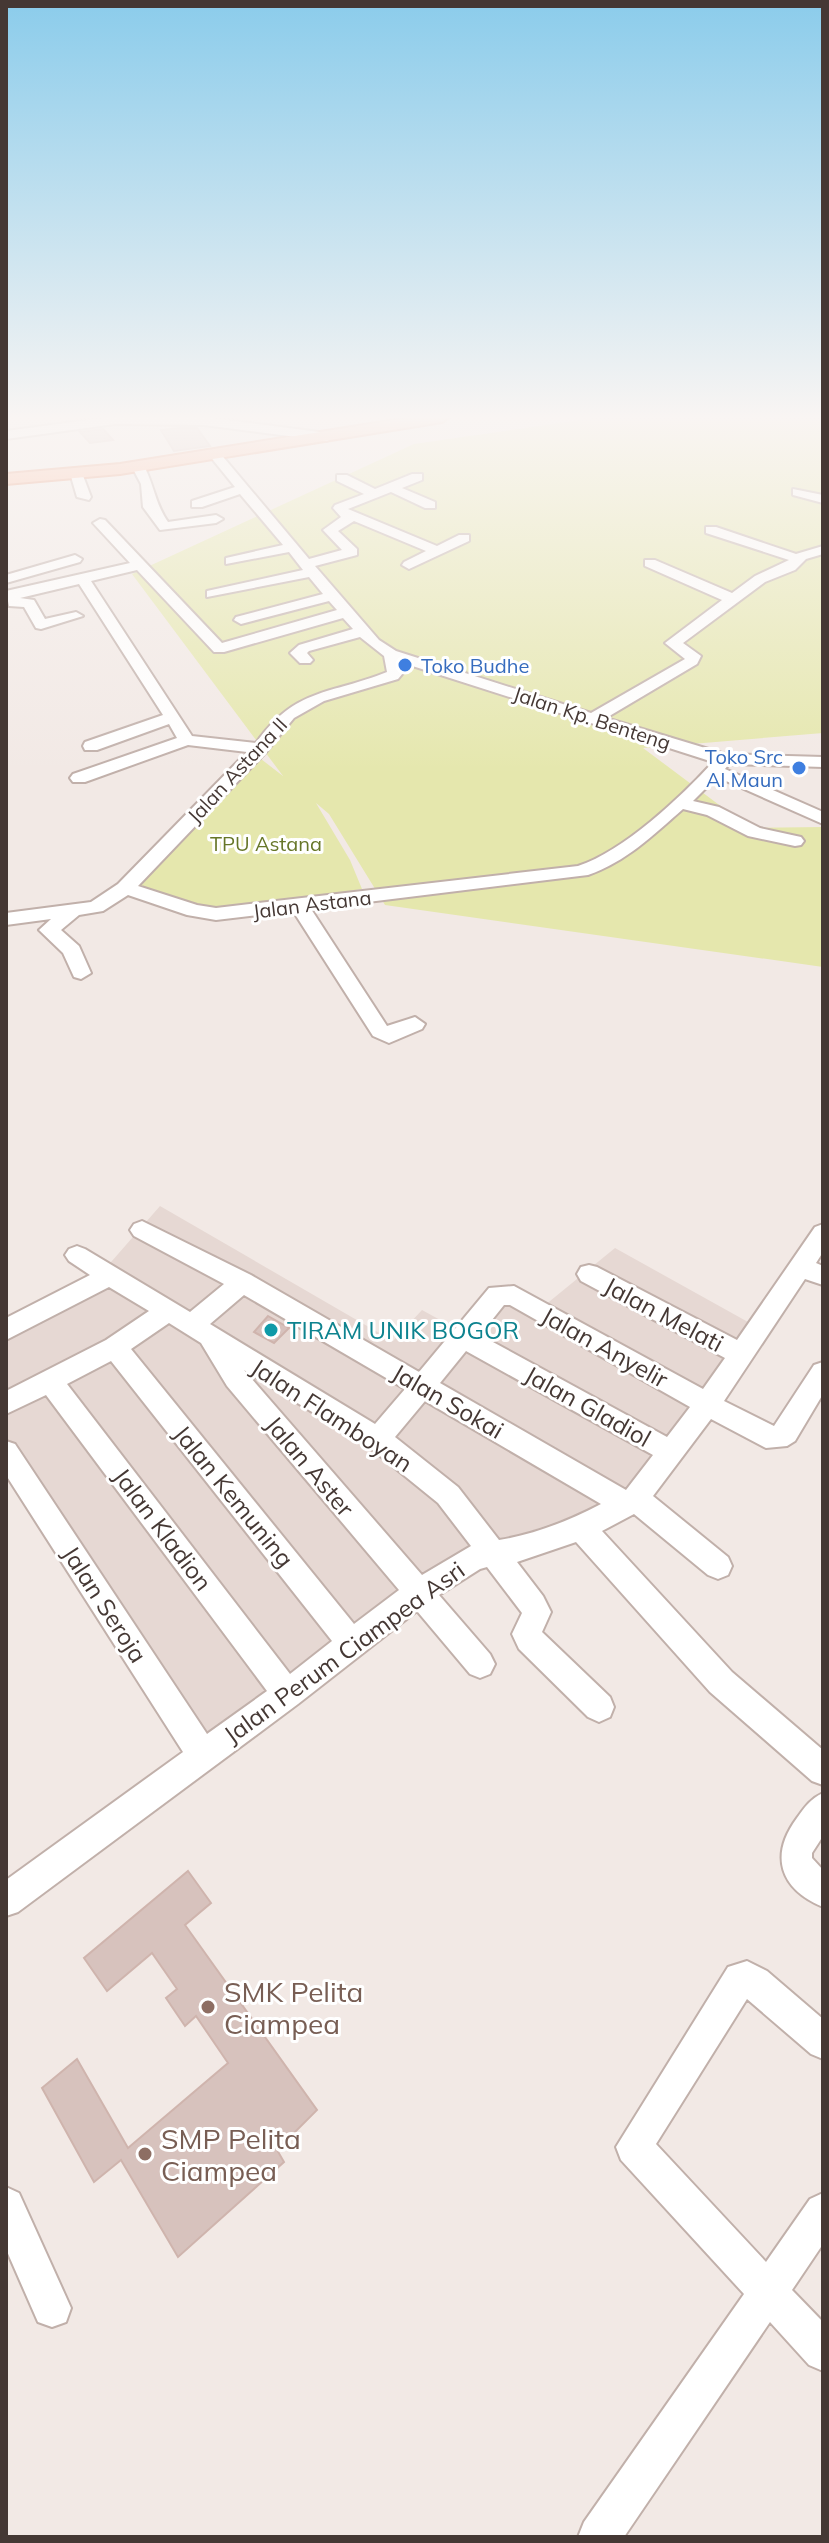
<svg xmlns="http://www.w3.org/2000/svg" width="829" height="2543" viewBox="0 0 829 2543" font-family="Mulish,sans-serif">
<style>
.residential{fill:#e6d8d3}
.green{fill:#e5e7ad}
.building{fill:#d7c2bd;stroke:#cfb4ad;stroke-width:2}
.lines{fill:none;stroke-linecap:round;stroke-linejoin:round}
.minor-casing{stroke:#c1b0aa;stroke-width:4}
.major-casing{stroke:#e48761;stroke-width:4}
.minor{fill:#fff;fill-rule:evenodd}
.major{fill:#feb292;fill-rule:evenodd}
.shop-dot{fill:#3f7fe0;stroke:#fff;stroke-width:3}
.culture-dot{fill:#0f9aa8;stroke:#fff;stroke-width:3}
.education-dot{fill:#8d6e63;stroke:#fff;stroke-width:3}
.labels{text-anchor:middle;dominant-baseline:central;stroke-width:6;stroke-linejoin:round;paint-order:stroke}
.far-shop-label{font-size:20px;fill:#366cbe;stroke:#fff;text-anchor:start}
.far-street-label{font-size:20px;fill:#453834;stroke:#fff}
.far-park-label{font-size:20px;fill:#667628;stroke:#fff}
.street-label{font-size:24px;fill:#453834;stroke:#fff}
.culture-label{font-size:24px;fill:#0d838f;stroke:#fff;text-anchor:start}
.near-education-label{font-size:28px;fill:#785e54;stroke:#fff;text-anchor:start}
</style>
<rect width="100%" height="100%" fill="#f2e9e5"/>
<path class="residential" d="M160 1206 393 1341 422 1310 473 1338 506 1297 539 1310 615 1248 748 1322 634 1494 489 1546 202 1738 6 1441V1334L91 1285Z"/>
<path class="green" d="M601 417H823V733L643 748 750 828 823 827V967L385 905 329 814 316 803 350 860 362 889C319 896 255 915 213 911 186 908 160 894 136 884L261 759 283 776 132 574 414 444Z"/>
<path class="building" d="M180 428H197L210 446 174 451 161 430Z
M103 429 113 440 90 443 80 432Z
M268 1316 289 1328 274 1343 254 1332Z
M188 1871 211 1903 185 1925 317 2110 277 2150 284 2162 178 2257 121 2160 94 2182 42 2088 77 2059 128 2148 228 2063 196 2016 185 2026 166 1998 177 1989 152 1953 107 1991 84 1958Z"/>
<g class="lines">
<defs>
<path id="minor" d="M110 417H204L327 433 333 437 327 441 204 425 115 424 6 439V431Z
M215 451 219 452 309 559 342 550 323 530 341 517 333 508 335 505 364 494 337 481V475H347L375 489 412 474H422V480L402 488 435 502V508H425L391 492 348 509 437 546 459 535H469V541L409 569 402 565 404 562 426 551 354 521 338 531 357 549V555L315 566 379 640 396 651 591 713 685 659 665 643 722 600 645 566V560H655L732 593 755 576 789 560 706 533V527H716L796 554 823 546V554L806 559 795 570 765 582 683 643 701 656 697 664 606 718 725 754 823 757V767L729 764 725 769 823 812V824L717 777 693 801 719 807 760 828 801 837 804 841 801 845 795 846 748 836 707 815 683 809C653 835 626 862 588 875L311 909 387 1026 415 1017 425 1024 422 1029 389 1043 373 1036 293 911 216 920 187 915 128 895 103 911 79 915 61 930 79 946 91 973 81 979 74 977 63 953 39 930 51 919 6 925V913L91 902 118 884 247 752 188 745 85 782H73L70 778 73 774 177 738 169 724 97 750H85L83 746 85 742 163 715 79 584 20 598 34 600 45 619 76 612 83 616 41 629 36 628 24 607 9 606 6 591 130 563 93 523 100 519 105 520 222 643 337 610 329 601 241 624 234 620 236 617 323 594 309 577 207 597V591L303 570 289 552 226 564V558L283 545 240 494 202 507H192V501L235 487 209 455ZM137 570 214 652H224L343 618 353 629 299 645 290 653 300 663H310L313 660 307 653 309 651 360 637 384 656 387 672C330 695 296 687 256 743L192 736 91 581ZM400 662 713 762C681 797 624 851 578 866L216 908 197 905 138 886 266 752 294 718 324 701 398 679 403 673Z
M138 463 143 464C154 484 155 504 168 522L216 515 223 519 216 523 160 530 143 507 141 484 132 467Z
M71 470 82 473 91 497 89 500 77 497 70 473Z
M793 489 823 495V503L793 495Z
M75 555 82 559 80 562 6 583V575Z
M142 1221 251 1275 419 1372 489 1288 514 1286 703 1389 725 1358 581 1281 577 1274 581 1267 589 1265 597 1267 737 1340 815 1227 823 1224V1252L816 1263 823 1266V1285L805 1279 724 1401 774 1426 814 1365 823 1362V1394L795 1441 787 1446 766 1448 711 1419 653 1496 728 1557 732 1566 728 1575 718 1579 708 1575 634 1514 602 1531 732 1672 823 1750V1785L812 1781 710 1692 576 1542 517 1562 543 1596 551 1612 542 1632 610 1697 614 1707 610 1717 599 1722 588 1717 519 1649 512 1634 522 1613 487 1567 480 1569 439 1595 490 1654 495 1664 490 1674 480 1678 470 1674 417 1611 298 1704 18 1912 6 1916V1880L183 1752 6 1475V1441L15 1444 207 1734 267 1691 46 1395 6 1414V1391L106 1340 149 1311 109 1287 6 1340V1318L90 1275 69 1261 65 1255 69 1249 77 1246 85 1249 190 1312 224 1284 134 1236 130 1230 134 1224ZM244 1295 405 1389 375 1424 210 1324ZM504 1305H510L690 1407 667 1437 480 1335ZM169 1323 201 1343 227 1386 399 1590 354 1624 131 1349ZM466 1351 653 1455 626 1490 440 1383ZM111 1361 332 1641 290 1674 67 1384ZM244 1370 369 1447 438 1503 471 1546 422 1575ZM425 1401 601 1504C568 1521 536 1534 499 1540L458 1487 395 1437Z
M823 1793V1836L812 1853V1858L823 1870V1907C780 1889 769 1856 797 1818 805 1807 810 1799 823 1793Z
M747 1961 767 1971 823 2019V2059L811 2054 747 1999 656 2144 766 2262 810 2199 823 2193V2244L792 2290 823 2322V2371L809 2365 770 2322 624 2537H578L584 2522 744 2294 621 2160 616 2147 728 1967Z
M6 2187 19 2193 71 2308 66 2322 52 2327 38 2322 6 2249Z"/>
<path id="major" d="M414 417H449L442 422 120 474 6 484V474L120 464Z"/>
</defs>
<use href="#minor" class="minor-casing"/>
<use href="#major" class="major-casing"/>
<use href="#minor" class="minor"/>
<use href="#major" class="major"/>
</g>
<linearGradient id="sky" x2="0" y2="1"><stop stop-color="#8bcceb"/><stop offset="0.54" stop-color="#f9f5f3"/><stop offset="1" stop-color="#f9f5f3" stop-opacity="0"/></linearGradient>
<rect width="829" height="773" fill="url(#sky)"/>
<g class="shop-dot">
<circle cx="405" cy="665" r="8"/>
<circle cx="799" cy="768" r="8"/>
</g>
<circle class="culture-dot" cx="271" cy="1330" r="8"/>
<g class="education-dot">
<circle cx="208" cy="2007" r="8"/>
<circle cx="145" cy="2154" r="8"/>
</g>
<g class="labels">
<g class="far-shop-label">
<text x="421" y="665">Toko Budhe</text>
<text x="783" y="756" text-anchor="end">Toko Src<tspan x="783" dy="23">Al Maun</tspan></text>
</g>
<g class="far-street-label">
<text transform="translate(592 718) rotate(18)">Jalan Kp. Benteng</text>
<text transform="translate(237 770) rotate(-47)">Jalan Astana II</text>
<text transform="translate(312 904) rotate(-7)">Jalan Astana</text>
</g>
<g class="far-park-label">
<text x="266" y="843">TPU Astana</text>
</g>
<g class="street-label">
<text transform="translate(664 1314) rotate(28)">Jalan Melati</text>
<text transform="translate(605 1347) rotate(29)">Jalan Anyelir</text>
<text transform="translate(448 1401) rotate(30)">Jalan Sokai</text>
<text transform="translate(588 1406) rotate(29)">Jalan Gladiol</text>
<text transform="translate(332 1415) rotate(33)">Jalan Flamboyan</text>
<text transform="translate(310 1466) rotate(50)">Jalan Aster</text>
<text transform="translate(234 1496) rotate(51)">Jalan Kemuning</text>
<text transform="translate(163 1529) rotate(53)">Jalan Kladion</text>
<text transform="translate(105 1604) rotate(57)">Jalan Seroja</text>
<text transform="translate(344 1652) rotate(-36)">Jalan Perum Ciampea Asri</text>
</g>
<g class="culture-label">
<text x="287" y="1330">TIRAM UNIK BOGOR</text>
</g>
<g class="near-education-label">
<text x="224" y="1991">SMK Pelita<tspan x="224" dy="32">Ciampea</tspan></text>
<text x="161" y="2138">SMP Pelita<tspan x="161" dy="32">Ciampea</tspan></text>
</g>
</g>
<rect width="829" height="2543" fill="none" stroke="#453834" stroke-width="16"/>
</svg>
